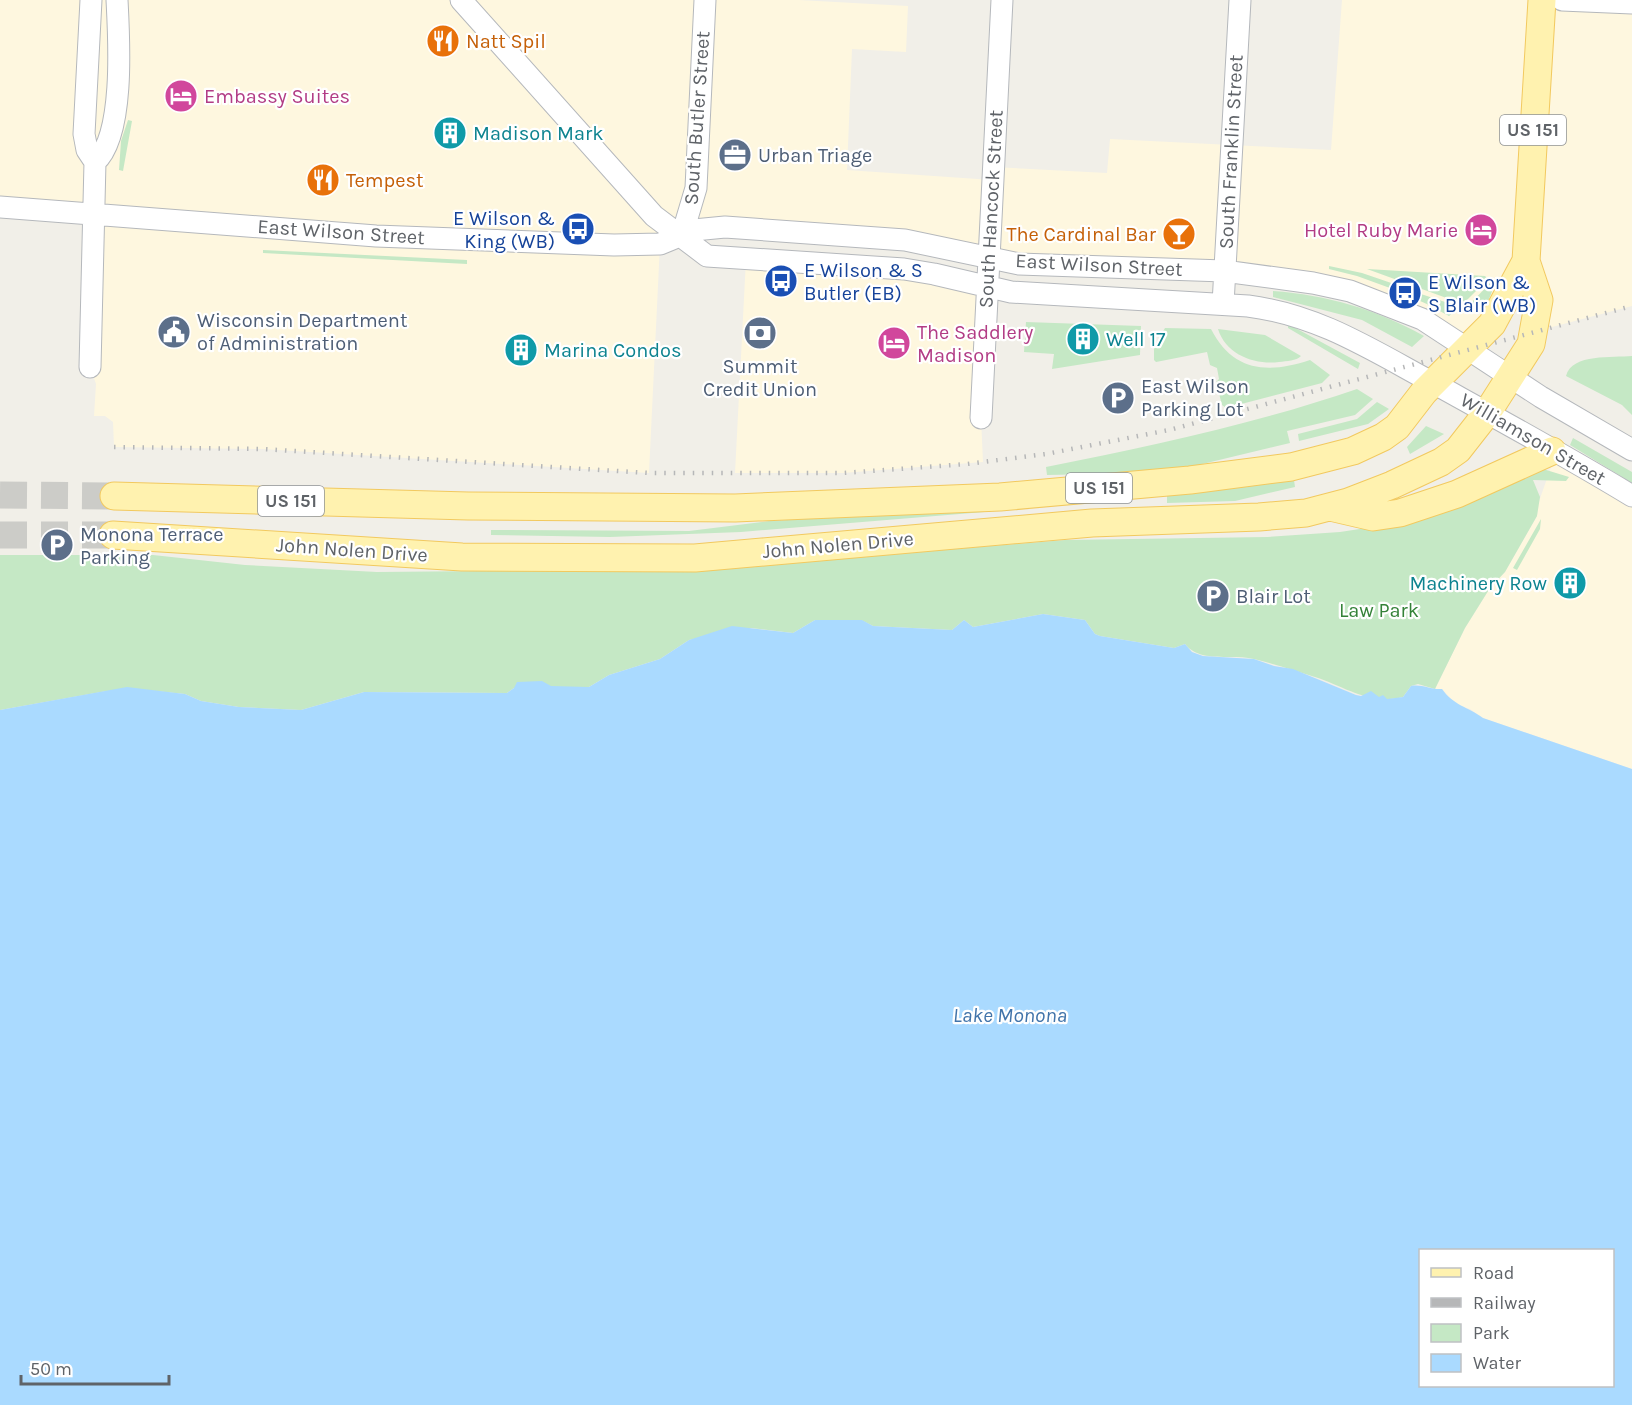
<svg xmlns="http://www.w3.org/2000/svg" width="1632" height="1405" viewBox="0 0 1632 1405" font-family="Karla,sans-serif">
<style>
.commercial{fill:#fef7df}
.green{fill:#c5e8c5}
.water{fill:#aadaff;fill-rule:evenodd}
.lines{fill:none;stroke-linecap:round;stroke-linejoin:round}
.major-tunnel{stroke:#ccccc8;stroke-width:27;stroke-dasharray:27 14;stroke-linecap:butt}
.minor-casing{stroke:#b5b8bc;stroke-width:23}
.major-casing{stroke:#f2c95f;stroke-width:29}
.minor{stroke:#fff;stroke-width:21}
.major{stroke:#fff2af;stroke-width:27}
.rail{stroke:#b6b7b8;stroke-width:4.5;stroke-dasharray:1.5 8;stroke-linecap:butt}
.labels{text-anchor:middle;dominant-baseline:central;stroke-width:4.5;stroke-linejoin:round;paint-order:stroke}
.shield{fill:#fff;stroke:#8f9295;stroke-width:1.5}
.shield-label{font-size:18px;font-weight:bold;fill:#5f6368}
.food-label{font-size:20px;fill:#c56008;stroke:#fff;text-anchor:start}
.hotel-label{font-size:20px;fill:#b23c85;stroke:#fff;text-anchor:start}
.street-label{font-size:20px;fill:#5f6368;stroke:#fff}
.culture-label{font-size:20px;fill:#0d838f;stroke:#fff;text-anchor:start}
.service-label{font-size:20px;fill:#4e5e75;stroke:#fff;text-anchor:start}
.transit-label{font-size:20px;fill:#164399;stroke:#fff;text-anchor:start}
.park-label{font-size:20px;fill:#348238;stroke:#fff}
.water-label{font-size:21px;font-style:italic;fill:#4174aa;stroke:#fff}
</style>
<rect width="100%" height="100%" fill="#f1efe8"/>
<path class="commercial" d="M0 0H799L908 6 906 52 852 49 847 170 992 180 993 167 1107 173 1110 139 1331 150 1342 0H1632V306L1533 332 1536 282 1468 350 1350 291 1019 264 725 227 660 244 649 473 262 449 114 447 113 422 105 416H94L96 384 90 367 94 214 0 207Z
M746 259 987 287 981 418 983 462 843 473H735Z
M1556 453 1632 498V769L1483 718 1470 709 1457 705 1442 689H1435L1465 628 1490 588 1505 572 1537 516 1538 504Z"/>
<path class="green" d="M128 120 132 121 123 171 119 170 121 141Z
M263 250 467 260V264L263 253Z
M1329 266 1362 273 1403 287 1401 292 1357 276 1329 269Z
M1367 269 1485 276 1488 279 1463 304Z
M1493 280C1495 290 1487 306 1478 313L1468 306Z
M1273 291C1327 295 1376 309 1424 336L1412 347 1362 320 1273 297Z
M1412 291 1460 307 1449 316 1436 309 1440 303 1438 299 1429 305 1409 296Z
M1026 322 1141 326 1140 355 1052 369 1054 354 1024 352Z
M1288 324 1360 363 1358 369 1288 328Z
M1165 328 1211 329C1233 372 1268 374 1310 360L1330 375 1322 383 1226 408 1222 405 1216 382 1219 379 1217 368 1210 365 1207 352 1156 362 1154 360V347Z
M1218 329 1265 335 1301 356C1296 361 1287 361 1279 362 1255 365 1226 355 1218 329Z
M1632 356V415L1622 405 1566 376C1572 353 1613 358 1632 356Z
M1357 389 1373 399 1355 415 1287 431 1290 443 1190 467 1098 474 1047 475 1046 467C1151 446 1255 424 1357 389Z
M1377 402 1389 409 1368 424 1299 441 1298 434 1357 419Z
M1426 426 1444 434 1410 454 1407 447Z
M1573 438 1632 472V483L1570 445Z
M1543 469 1569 477 1566 481 1533 480 1540 497 1537 516 1505 572 1490 588 1465 628 1435 689 1418 684 1411 686 1403 697C1368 705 1346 687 1315 677 1295 671 1275 664 1254 659 1232 653 1201 664 1185 644L1174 648 1100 636 1095 634 1085 620 1043 614 973 627 964 620 952 630 873 626 861 620H815L793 633 751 628 689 640 660 659 609 675 589 687 514 688 507 693 364 692 301 710 239 707 201 701 185 694 155 691H107L0 710V555H153L245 565 377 572 706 569 1065 540 1267 537 1340 532 1386 525Z
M1294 480 1295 487 1235 501 1167 503V496Z
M984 509V512L741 532 610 537 491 535V530L689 531 769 521Z
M1541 519 1540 529 1517 570 1513 568Z"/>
<path class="water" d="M1043 614 1085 620 1095 634 1100 636 1174 648 1185 644 1192 652 1203 656 1254 659 1274 666 1293 669 1356 695 1361 696 1371 691 1379 697 1383 695 1387 699 1403 697 1411 686C1422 684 1431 690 1442 689 1453 705 1468 707 1483 718L1632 769V1405H0V710L127 687 185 694 201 701 239 707 301 710 364 692 507 693 514 688 517 682 542 681 551 686 589 687 609 675 660 659 689 640 732 626 793 633 815 620H862L873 626 952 630 964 620 973 627ZM1420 1250H1612V1386H1420Z"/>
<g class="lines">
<path class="major-tunnel" d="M0 495 114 496
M0 535H113"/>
<defs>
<path id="minor" d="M461 0 654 216 707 256 904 269 934 274 1011 292 1248 306C1320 315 1375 352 1437 385 1502 421 1568 457 1632 496
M1562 0 1632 3
M95 162C125 136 119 38 117 0
M0 207 376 236 614 245 660 244 694 230 725 227 905 240 1019 264 1224 271 1313 283 1350 291 1422 319 1541 397 1632 450
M682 235 696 188 705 0
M1223 304 1240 0
M90 367 95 162 87 150 84 134 91 0
M981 418 1002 0"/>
<path id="major" d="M114 496 468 506 735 508 1000 497 1190 480 1291 467 1353 451 1383 437 1397 427 1424 392 1492 324 1526 261
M1330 507 1373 517 1400 513 1457 494 1552 451
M113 535 462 557 695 558 1092 523 1259 517 1306 513 1348 502 1392 485 1441 462 1458 450 1487 413 1531 344 1539 300 1526 261 1542 0"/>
</defs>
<use href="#minor" class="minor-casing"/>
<use href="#major" class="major-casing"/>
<use href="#minor" class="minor"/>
<use href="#major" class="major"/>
<path class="rail" d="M114 447 262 449 649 473H843L967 464 1046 454 1169 430 1632 306"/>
</g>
<defs>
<symbol id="restaurant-disc" viewBox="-11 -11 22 22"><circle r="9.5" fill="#e8710a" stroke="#fff"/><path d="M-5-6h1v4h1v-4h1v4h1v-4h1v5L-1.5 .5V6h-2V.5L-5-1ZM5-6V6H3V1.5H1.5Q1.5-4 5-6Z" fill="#fff"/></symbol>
<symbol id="hotel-disc" viewBox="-11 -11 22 22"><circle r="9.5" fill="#d1479c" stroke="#fff"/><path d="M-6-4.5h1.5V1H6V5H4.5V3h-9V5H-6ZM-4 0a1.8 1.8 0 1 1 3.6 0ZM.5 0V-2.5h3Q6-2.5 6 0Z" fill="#fff"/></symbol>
<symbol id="building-disc" viewBox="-11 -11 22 22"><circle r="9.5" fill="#0f9aa8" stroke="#fff"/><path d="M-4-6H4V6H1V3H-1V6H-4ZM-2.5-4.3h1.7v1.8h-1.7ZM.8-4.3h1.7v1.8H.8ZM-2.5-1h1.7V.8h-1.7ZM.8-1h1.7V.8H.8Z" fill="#fff"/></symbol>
<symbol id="office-disc" viewBox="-11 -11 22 22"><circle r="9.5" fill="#5c6f8a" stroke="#fff"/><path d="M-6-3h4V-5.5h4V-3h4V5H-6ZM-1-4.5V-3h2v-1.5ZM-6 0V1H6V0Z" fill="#fff"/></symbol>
<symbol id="bus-disc" viewBox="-11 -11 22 22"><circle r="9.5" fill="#1a4fb4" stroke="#fff"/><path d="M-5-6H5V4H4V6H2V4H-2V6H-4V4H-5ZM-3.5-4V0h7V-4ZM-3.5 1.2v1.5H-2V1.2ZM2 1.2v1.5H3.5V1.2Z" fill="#fff"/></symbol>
<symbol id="bar-disc" viewBox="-11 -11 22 22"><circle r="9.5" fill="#e8710a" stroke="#fff"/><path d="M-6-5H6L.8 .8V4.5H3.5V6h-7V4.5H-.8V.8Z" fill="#fff"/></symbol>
<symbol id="civic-disc" viewBox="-11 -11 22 22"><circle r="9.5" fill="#5c6f8a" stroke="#fff"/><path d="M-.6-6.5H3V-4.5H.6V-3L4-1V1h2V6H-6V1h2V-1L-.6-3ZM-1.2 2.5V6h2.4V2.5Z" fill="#fff"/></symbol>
<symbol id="bank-disc" viewBox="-11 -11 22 22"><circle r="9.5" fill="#5c6f8a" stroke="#fff"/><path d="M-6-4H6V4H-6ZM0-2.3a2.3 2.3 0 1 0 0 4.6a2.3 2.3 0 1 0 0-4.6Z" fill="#fff"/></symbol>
<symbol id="parking-disc" viewBox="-11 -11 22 22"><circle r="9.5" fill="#5c6f8a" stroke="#fff"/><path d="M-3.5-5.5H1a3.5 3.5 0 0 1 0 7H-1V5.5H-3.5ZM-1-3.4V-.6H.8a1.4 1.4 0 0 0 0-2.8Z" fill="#fff"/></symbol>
</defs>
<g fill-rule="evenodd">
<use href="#restaurant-disc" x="424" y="22" width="38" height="38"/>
<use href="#hotel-disc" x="162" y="77" width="38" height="38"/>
<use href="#building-disc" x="431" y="114" width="38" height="38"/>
<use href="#office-disc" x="716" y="136" width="38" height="38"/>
<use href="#restaurant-disc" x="304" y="161" width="38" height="38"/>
<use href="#bus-disc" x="559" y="210" width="38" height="38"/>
<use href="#hotel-disc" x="1462" y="211" width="38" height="38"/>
<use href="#bar-disc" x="1160" y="215" width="38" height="38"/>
<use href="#bus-disc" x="762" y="262" width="38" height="38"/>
<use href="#bus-disc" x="1386" y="274" width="38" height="38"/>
<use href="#civic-disc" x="155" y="313" width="38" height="38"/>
<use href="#bank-disc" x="741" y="314" width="38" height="38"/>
<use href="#building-disc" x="1064" y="320" width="38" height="38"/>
<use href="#hotel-disc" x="875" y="324" width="38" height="38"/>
<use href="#building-disc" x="502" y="331" width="38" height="38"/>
<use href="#parking-disc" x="1099" y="379" width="38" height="38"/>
<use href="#parking-disc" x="38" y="526" width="38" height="38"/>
<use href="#building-disc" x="1551" y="564" width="38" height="38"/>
<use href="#parking-disc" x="1194" y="577" width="38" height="38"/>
</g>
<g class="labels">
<g class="shield">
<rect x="1500" y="115" width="66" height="30" rx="4.5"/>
<rect x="1066" y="473" width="66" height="30" rx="4.5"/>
<rect x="258" y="486" width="66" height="30" rx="4.5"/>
</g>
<g class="shield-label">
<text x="1533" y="130">US 151</text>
<text x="1099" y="488">US 151</text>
<text x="291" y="501">US 151</text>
</g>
<g class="food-label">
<text x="466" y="41">Natt Spil</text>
<text x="346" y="180">Tempest</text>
<text x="1156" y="234" text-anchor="end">The Cardinal Bar</text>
</g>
<g class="hotel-label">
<text x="204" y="96">Embassy Suites</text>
<text x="1458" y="230" text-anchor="end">Hotel Ruby Marie</text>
<text x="917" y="332">The Saddlery<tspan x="917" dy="23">Madison</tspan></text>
</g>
<g class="street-label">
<text transform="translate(697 118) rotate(-86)">South Butler Street</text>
<text transform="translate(1231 152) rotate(-87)">South Franklin Street</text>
<text transform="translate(991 209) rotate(-87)">South Hancock Street</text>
<text transform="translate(341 232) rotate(4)">East Wilson Street</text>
<text transform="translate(1099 265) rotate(3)">East Wilson Street</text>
<text transform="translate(1533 439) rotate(30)">Williamson Street</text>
<text transform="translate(838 545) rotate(-5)">John Nolen Drive</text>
<text transform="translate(352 550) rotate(4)">John Nolen Drive</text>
</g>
<g class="culture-label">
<text x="473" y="133">Madison Mark</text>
<text x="1106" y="339">Well 17</text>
<text x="544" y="350">Marina Condos</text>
<text x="1547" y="583" text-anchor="end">Machinery Row</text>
</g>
<g class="service-label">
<text x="758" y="155">Urban Triage</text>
<text x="197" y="320">Wisconsin Department<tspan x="197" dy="23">of Administration</tspan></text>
<text x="760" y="366" text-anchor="middle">Summit<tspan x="760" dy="23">Credit Union</tspan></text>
<text x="1141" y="386">East Wilson<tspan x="1141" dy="23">Parking Lot</tspan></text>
<text x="80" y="534">Monona Terrace<tspan x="80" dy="23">Parking</tspan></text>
<text x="1236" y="596">Blair Lot</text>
</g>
<g class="transit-label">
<text x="555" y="218" text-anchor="end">E Wilson &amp;<tspan x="555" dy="23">King (WB)</tspan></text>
<text x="804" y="270">E Wilson &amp; S<tspan x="804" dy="23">Butler (EB)</tspan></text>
<text x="1428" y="282">E Wilson &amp;<tspan x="1428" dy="23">S Blair (WB)</tspan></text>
</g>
<g class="park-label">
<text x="1379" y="610">Law Park</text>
</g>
<g class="water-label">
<text x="1010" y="1015">Lake Monona</text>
</g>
</g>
<rect x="1419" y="1249" width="195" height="138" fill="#ffffff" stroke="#bfc1c3" stroke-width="1.5"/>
<rect x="1431" y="1268" width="30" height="9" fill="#fff2af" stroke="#bfc1c3" stroke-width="1.5"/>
<text x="1473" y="1279" font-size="18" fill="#5f6368">Road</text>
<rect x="1431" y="1298" width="30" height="9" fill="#b6b7b8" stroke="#bfc1c3" stroke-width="1.5"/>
<text x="1473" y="1309" font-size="18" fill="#5f6368">Railway</text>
<rect x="1431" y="1324" width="30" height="18" fill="#c5e8c5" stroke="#bfc1c3" stroke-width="1.5"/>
<text x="1473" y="1339" font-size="18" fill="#5f6368">Park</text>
<rect x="1431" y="1354" width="30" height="18" fill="#aadaff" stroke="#bfc1c3" stroke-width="1.5"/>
<text x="1473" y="1369" font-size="18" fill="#5f6368">Water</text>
<path d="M21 1375v9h148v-9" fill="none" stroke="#5f6368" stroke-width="3"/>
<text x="30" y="1375" font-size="18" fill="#5f6368" stroke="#ffffff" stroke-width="4.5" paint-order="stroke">50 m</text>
</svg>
